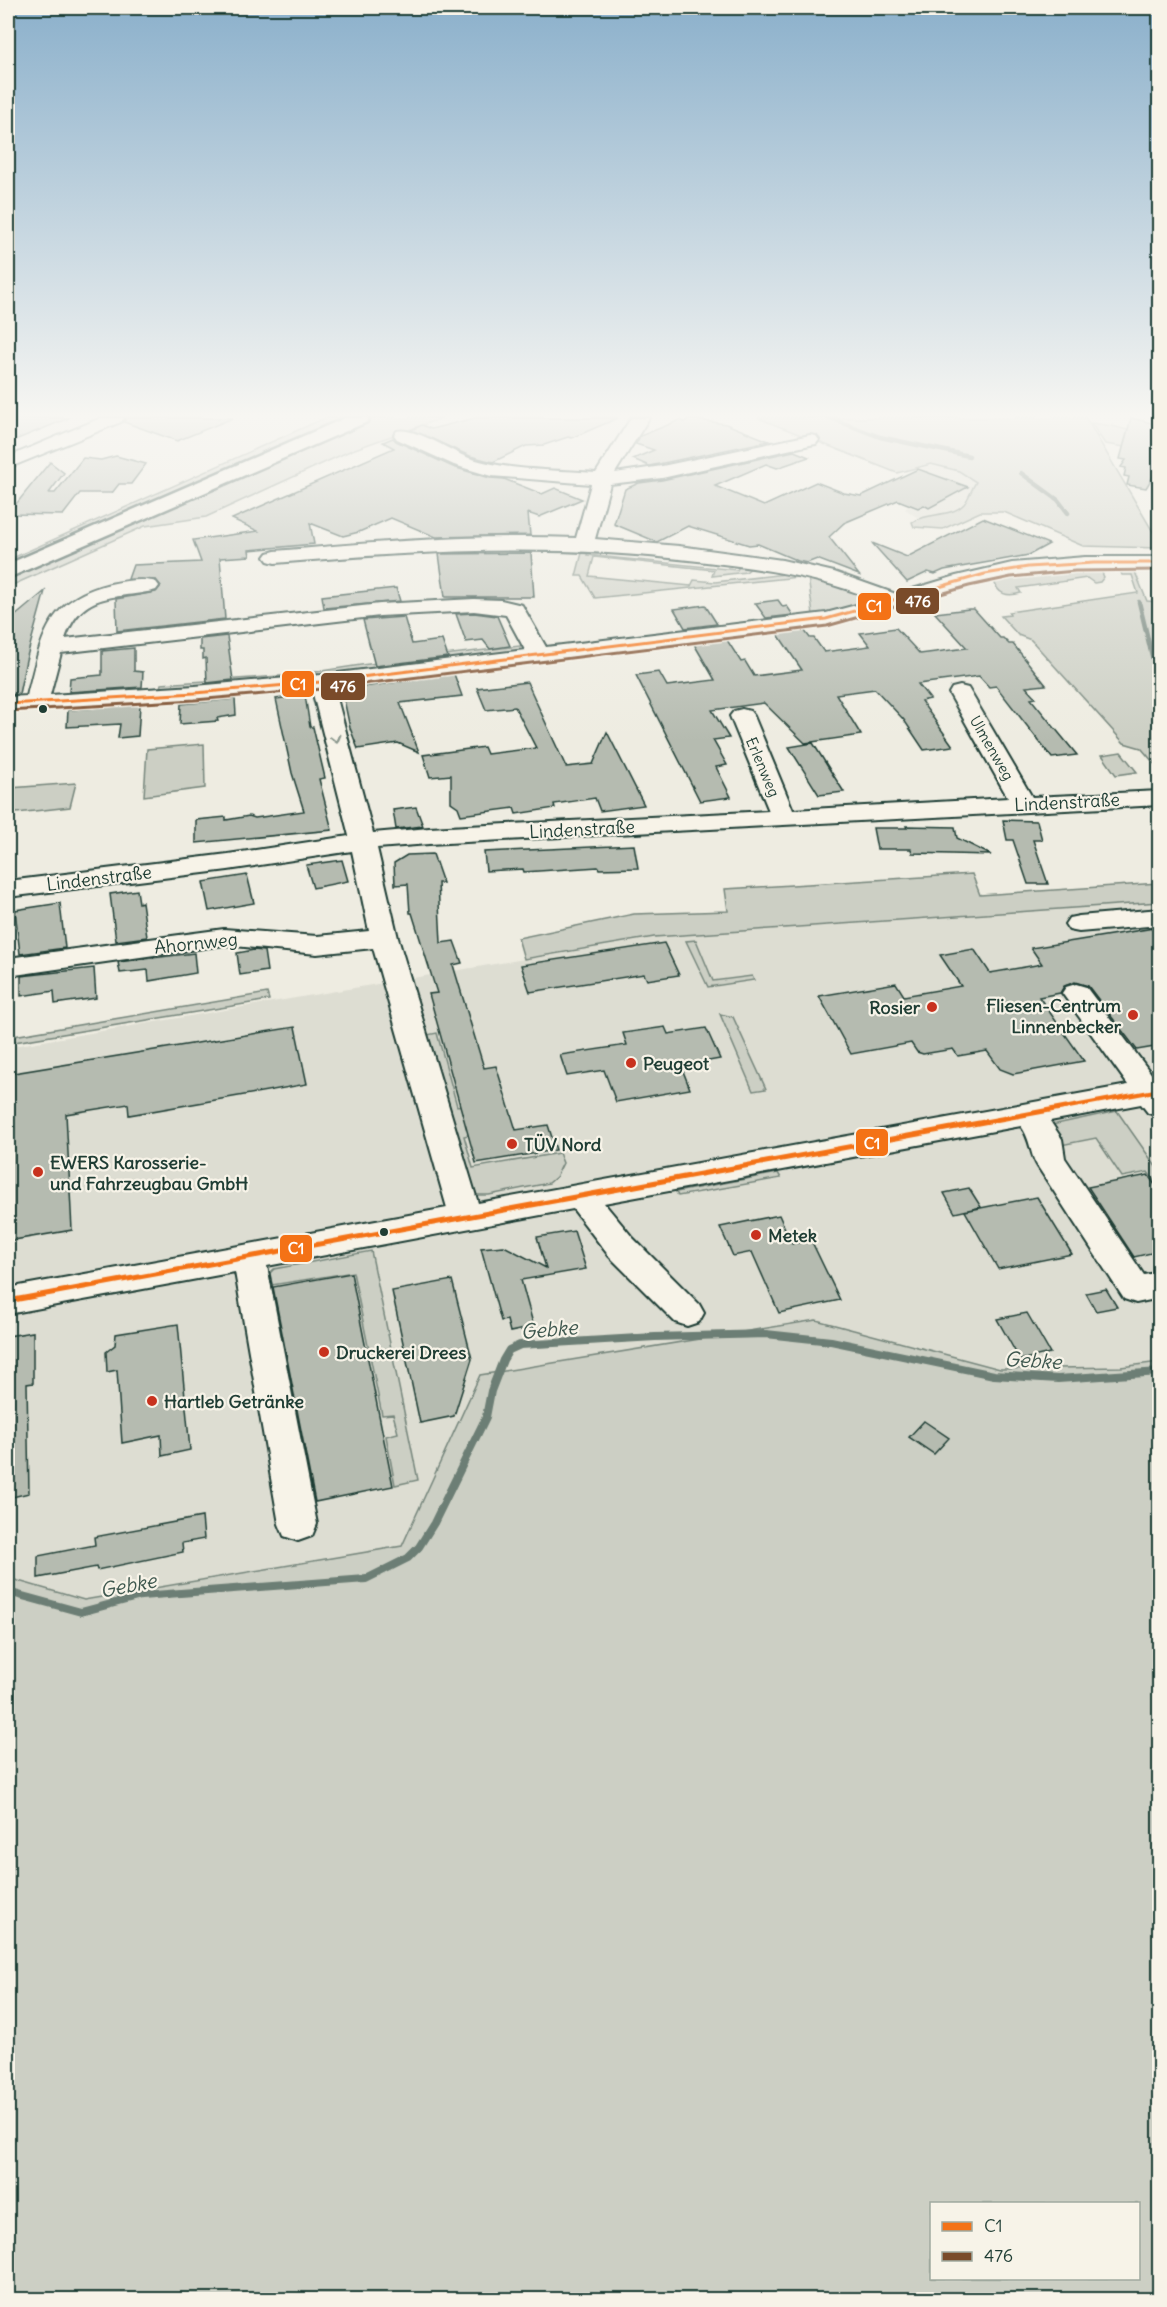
<svg xmlns="http://www.w3.org/2000/svg" width="1167" height="2307" viewBox="0 0 1167 2307" font-family="Delius,sans-serif">
<style>
.built{fill:#ddddd2}
.green{fill:#cccfc4;stroke:#76867c;stroke-width:1.5;fill-rule:evenodd}
.lines{fill:none;stroke-linecap:round;stroke-linejoin:round}
.stream-far1{stroke:#6c7e74;stroke-width:4.5}
.stream{stroke:#6c7e74;stroke-width:8}
.building{fill:#b5bbb0;stroke:#1f3d34;stroke-width:1.5}
.minor-casing{stroke:#1f3d34;stroke-width:4}
.major-casing{stroke:#1f3d34;stroke-width:5}
.minor{fill:#f7f3e8;fill-rule:evenodd}
.major{fill:#f7f3e8;fill-rule:evenodd}
.bus-1-far2-casing{stroke:#f7f3e8;stroke-width:6}
.bus-1-far1-casing{stroke:#f7f3e8;stroke-width:8}
.bus-1-casing{stroke:#f7f3e8;stroke-width:10}
.bus-2-casing{stroke:#f7f3e8;stroke-width:6}
.bus-1-far2{stroke:#f47216;stroke-width:3}
.bus-1-far1{stroke:#f47216;stroke-width:4}
.bus-1{stroke:#f47216;stroke-width:5}
.bus-2{stroke:#7a4b2a;stroke-width:3}
.oneway{stroke:#8b988e}
.bus-dot{fill:#1f3d34;stroke:#f7f3e8;stroke-width:2}
.poi-dot{fill:#c8321e;stroke:#f7f3e8;stroke-width:2}
.labels{text-anchor:middle;dominant-baseline:central;stroke-width:4.5;stroke-linejoin:round;paint-order:stroke}
.far-street-label{font-size:15px;fill:#1f3d34;stroke:#f7f3e8}
.street-label{font-size:18px;fill:#1f3d34;stroke:#f7f3e8}
.poi-label{font-size:18px;font-weight:bold;fill:#1f3d34;stroke:#f7f3e8;text-anchor:start}
.water-label{font-size:20px;font-style:italic;fill:#3f584f;stroke:#f7f3e8}
.line-badge{stroke:#f7f3e8;stroke-width:2}
.badge-label{font-size:16px;text-anchor:middle;font-weight:bold;fill:#fff}
</style>
<rect width="100%" height="100%" fill="#eeece1"/>
<filter id="ink" filterUnits="userSpaceOnUse"><feTurbulence type="fractalNoise" baseFrequency=".0167" numOctaves="2"/><feDisplacementMap in="SourceGraphic" scale="12" xChannelSelector="R" yChannelSelector="G"/><feConvolveMatrix kernelMatrix="1 2 1 2 8 2 1 2 1" color-interpolation-filters="sRGB"/></filter>
<g filter="url(#ink)">
<path class="built" d="M931 464 959 471 976 482 963 504 950 513 918 518 905 509 910 505 881 494 900 480 897 479Z
M1159 902V1362L1121 1367 1000 1369 816 1320 481 1375 402 1546 84 1600 8 1578V1047L654 937Z"/>
<path class="green" d="M325 418H346L8 566V560Z
M377 418H442L352 450 206 517 145 526 8 587V579Z
M758 418H1086L1159 542V548L1083 546 1004 512H980L943 529 914 527 912 522C927 512 951 518 964 504 969 498 972 488 976 482L959 471 931 464 897 473Z
M1091 423 1112 426 1159 438V452L1105 444Z
M583 549H589L587 555 737 570 740 565 753 566 746 572 712 576 714 570 594 557 589 576 691 586 694 580 715 582 794 573 863 591 869 598 856 607 813 615 808 576 595 598 582 576H576Z
M1118 567H1133L1147 601 1159 602V769L1141 748 1124 743 1031 640 1018 635 1001 616 1010 615 1009 612 1138 593 1132 575H1122Z
M1100 569 1104 577 1100 582 1094 583 1087 578 1018 588 1021 593C1008 597 997 595 994 580L1064 570Z
M528 645 532 654 159 692 161 684 295 675 361 665Z
M204 744 205 788 144 796 147 749Z
M1121 752 1137 772 1116 775 1102 755Z
M76 783 70 807 8 814 10 788Z
M972 874 980 895 1159 883V902L654 937 524 959 518 938 634 914 728 911 725 889Z
M696 940 713 981 752 976 754 980 708 987 686 941Z
M267 993 269 1000 8 1043V1037Z
M720 1014 733 1017 766 1089 753 1091Z
M437 1033 457 1106 473 1103 481 1132 464 1136 473 1168 559 1153 563 1163 556 1177 549 1183 489 1195H477L468 1187 427 1035Z
M1117 1111 1159 1171V1188L1148 1172 1122 1177 1096 1138 1061 1145 1047 1126Z
M778 1173 781 1178 678 1196 676 1192Z
M371 1251 418 1480 395 1485 386 1436 398 1433 393 1414 382 1415 353 1272 272 1285 270 1273 274 1269Z
M816 1320 1000 1369 1121 1367 1159 1362V2299H8V1578L84 1600 402 1546 480 1375ZM932 2204H1138V2278H932Z"/>
<g class="lines">
<path class="stream-far1" d="M830 418 880 437 969 456
M1021 473 1058 500 1068 513
M1139 602 1160 689"/>
<path class="stream" d="M8 1592 81 1612 141 1596 366 1579 408 1558 419 1547 434 1523 486 1417 491 1391 503 1360 509 1350 520 1345 655 1337 766 1334 831 1341 994 1375 1058 1379 1160 1372"/>
</g>
<path class="building" d="M8 418H69L8 443Z
M126 418H233L177 441 124 422Z
M475 418H618L572 438 568 437 544 445 526 446 493 462 470 456 411 430 422 425 431 429Z
M1131 418 1160 425V465L1146 488 1127 485 1129 477 1124 476 1126 468 1121 467 1126 460 1120 459Z
M690 419 726 424 769 441 649 466 633 459 654 450 636 444 640 436 680 420 684 422Z
M393 438 396 441 453 467 490 478 504 479 542 494 555 488 582 499 539 517 528 513 530 535 436 537 391 518 359 532 343 536 310 523 314 544 249 550 250 556 220 558 225 619 117 631 116 599 156 592 161 586 156 580 128 579 133 565 201 562 193 540 258 531 232 519 394 448 383 442Z
M794 451 809 457 777 468 766 464 715 486 764 506 816 482 844 493 861 496 918 469 968 487 929 508 924 505 918 508 898 500 844 523 829 537 859 575 817 559 807 563 798 561 758 544 749 545 688 526 657 542 614 524 625 489 639 483 662 480Z
M116 456 146 464 131 484H119L112 493H80L63 515 8 514 50 462 64 473 49 493H55L83 458 101 460Z
M983 518 1049 544 1029 555 944 570 935 574 928 572 907 582 872 543 907 557Z
M531 553 534 597H445L439 554Z
M396 588 400 601 324 608 322 596Z
M45 591 26 660 19 694 8 695V622Z
M778 600 783 607 787 606 793 615 766 618 755 603Z
M705 605 717 624 685 628 674 609Z
M969 609H974L1000 638H1003L1009 644H1013L1046 685 1026 687 1036 698 1031 699 1077 755 1052 758 996 686 989 687 979 676 918 684 930 699 921 701 953 746 924 750 904 720 875 689 836 694 861 735 805 743 764 703 712 710 729 738 713 740 727 765 716 767 731 797 700 801 636 675 659 672 667 686 715 680 694 644 727 640 741 662 745 661 754 676 802 670 777 633 804 630 810 638H814L824 652 870 646 860 633 896 628 920 654 967 648 935 613Z
M474 613 497 616 510 646 490 649 483 640 466 642 456 614Z
M404 617 412 644 442 640 448 657 375 666 363 620Z
M227 636 233 680 207 683 206 658 203 659V650H200V639Z
M134 648V671L143 672 142 687 69 692 70 678 102 675V651Z
M454 674 462 696 400 703 419 752 398 743 358 749 350 728 342 690Z
M527 682 566 767 593 764 607 732 644 805 600 811 595 798 554 804 555 808 516 814 514 808 461 815 458 807 451 802V775L430 777 423 755 484 747 487 754 536 748 515 707 486 710 477 688Z
M305 695 310 727H313L325 778 319 779 332 830 196 843V820L226 817V820L249 816 255 818 304 811 292 773 276 699Z
M235 699 236 715 217 718 218 721 180 724 181 704Z
M140 705 138 736 118 738 120 724 67 727 68 710Z
M813 743 828 767 844 792 819 795 789 747Z
M416 807 423 826 396 829 393 810Z
M1003 820 1037 821 1042 840H1033L1048 884H1028L1013 840H1007Z
M906 826 955 827 957 838 991 855 912 853 911 849H877L873 828H907Z
M634 845 638 868 599 869 598 867 524 872 523 869 486 871 484 852Z
M433 854 443 883H438L441 943 454 941 462 963 453 965 484 1068 496 1066 516 1130 548 1125 556 1150 476 1163 429 994 437 993 412 913H410L408 884 395 885 394 863 407 855Z
M342 860 348 881 313 888 306 865Z
M247 875 254 903 209 911 203 882Z
M137 890 139 903 142 902 147 937 116 941 110 894Z
M60 903 65 948 20 954 15 910Z
M1160 927V1046L1137 1050 1088 986 1075 982 1064 986 1060 993 1039 997 1084 1061 1013 1074 1000 1069 987 1051 958 1056 953 1049 923 1054 917 1052 911 1043 851 1054 819 996 896 983 904 996 961 986 940 955 974 949 990 973 1042 964 1031 948Z
M664 943 679 975 647 980 644 974 530 992 521 965Z
M254 950 264 951 267 971 240 975 237 953Z
M194 953 196 973 149 981 148 970 120 973 118 962Z
M94 968 96 998 55 1004 54 991 21 996V976Z
M295 1027 307 1084 129 1115 128 1104 66 1114 72 1230 8 1241V1074Z
M665 1027 668 1034 706 1028 720 1059 681 1066 690 1089 616 1102 604 1070 567 1076 560 1055 627 1045 623 1033Z
M1148 1175 1160 1192V1251L1134 1257 1088 1187Z
M969 1188 981 1207 955 1213 944 1193Z
M1037 1197 1072 1254 998 1269 965 1211Z
M779 1215 792 1244 811 1240 840 1300 779 1313 752 1252 733 1256 720 1227Z
M574 1231 586 1269 521 1280 534 1327 510 1332 507 1320 501 1321 481 1248 504 1246 546 1268 537 1237Z
M351 1273 393 1486 315 1502 273 1287Z
M452 1280 472 1359 454 1416 420 1423 392 1291Z
M1106 1289 1117 1307 1096 1311 1086 1293Z
M1027 1313 1050 1353 1020 1360 997 1319Z
M178 1324 190 1450 162 1456 161 1435 122 1443 117 1370 107 1372 106 1352 115 1345 116 1334Z
M33 1332V1383L27 1384 29 1493 8 1498V1336Z
M924 1421 949 1438 934 1454 909 1437Z
M202 1517 204 1539 182 1543 183 1552 97 1570 96 1567 38 1578V1556L95 1545 94 1537Z"/>
<g class="lines">
<defs>
<path id="minor" d="M101 418H124L121 422 8 468V457Z
M631 418H649L615 473 662 466 810 435 816 436 819 440 816 444 810 445 662 478 610 484 595 539 679 546 782 560 834 572 896 594 956 576 1012 563 1085 557H1160V569C1101 568 1042 568 985 581 932 593 880 614 826 625L334 687 373 833 429 828 769 811 730 716 734 711 742 709 750 711 754 716 793 810 1008 798 949 693 952 688 960 686 968 688 971 693 1032 797 1160 791V805L429 844 377 848 398 938 478 1203 1128 1085 1062 993 1066 987 1076 984 1086 987 1156 1080H1160V1116L1148 1113 1141 1104 1050 1121 1062 1139 1065 1158 1144 1275 1160 1272V1298L1136 1303 1124 1299 1038 1167C1029 1153 1032 1142 1021 1126L604 1203 633 1238 699 1304 704 1313 699 1322 687 1326 675 1322 609 1256 573 1209 267 1266 317 1524 312 1536 298 1541 284 1536 279 1524 235 1272 8 1314V1288L447 1208 373 948 317 954 224 945 8 976V958L224 929 317 936 369 931 352 851 228 870 8 897V881L228 854 349 836 312 690 195 700 8 711V697L27 696C42 639 45 600 110 584 124 581 142 578 156 582L159 586 156 590C117 600 82 589 65 639L380 604 474 599 501 600 522 605 546 647 826 613 875 600C819 576 758 568 698 561 553 543 419 551 275 563L268 561 265 557 268 553 275 551C375 542 475 534 576 538L591 484 491 476 454 465 397 439 394 435 397 431C415 427 450 451 469 458 509 471 555 470 596 473ZM474 611 506 615 525 650 321 675 195 686 50 695 61 653 380 616Z
M1160 909V925L1079 932 1069 930 1065 924 1069 918 1079 916Z"/>
<path id="major" d="M345 418H369L367 422 8 578V564Z"/>
</defs>
<use href="#minor" class="minor-casing"/>
<use href="#major" class="major-casing"/>
<use href="#minor" class="minor"/>
<use href="#major" class="major"/>
<defs>
<path id="bus-1-far2" d="M8 704 195 693 321 682 826 619 985 574 1028 567 1094 563H1160"/>
<path id="bus-1-far1" d="M1058 1109 1160 1090"/>
<path id="bus-1" d="M8 1301 1066 1107"/>
<path id="bus-2" d="M8 711 195 700 322 689 827 626 969 586 1011 577 1075 571 1160 570"/>
</defs>
<use href="#bus-1-far2" class="bus-1-far2-casing"/>
<use href="#bus-1-far1" class="bus-1-far1-casing"/>
<use href="#bus-1" class="bus-1-casing"/>
<use href="#bus-2" class="bus-2-casing"/>
<use href="#bus-1-far2" class="bus-1-far2"/>
<use href="#bus-1-far1" class="bus-1-far1"/>
<use href="#bus-1" class="bus-1"/>
<use href="#bus-2" class="bus-2"/>
</g>
<defs><path id="oneway-chevron" d="M-2-3.5L2.5 0L-2 3.5" fill="none" stroke-width="1.6" stroke-linecap="round" stroke-linejoin="round" transform="scale(1.5)"/></defs>
<use class="oneway" href="#oneway-chevron" transform="translate(336 739) rotate(75)"/>
</g>
<linearGradient id="sky" x2="0" y2="1"><stop stop-color="#8bb0cb"/><stop offset="0.56" stop-color="#f7f6f2"/><stop offset="1" stop-color="#f7f6f2" stop-opacity="0"/></linearGradient>
<rect width="1167" height="741" fill="url(#sky)"/>
<g class="bus-dot">
<circle cx="43" cy="709" r="5"/>
<circle cx="384" cy="1232" r="5"/>
</g>
<g class="poi-dot">
<circle cx="932" cy="1007" r="6"/>
<circle cx="1133" cy="1015" r="6"/>
<circle cx="631" cy="1063" r="6"/>
<circle cx="512" cy="1144" r="6"/>
<circle cx="38" cy="1172" r="6"/>
<circle cx="756" cy="1235" r="6"/>
<circle cx="324" cy="1352" r="6"/>
<circle cx="152" cy="1401" r="6"/>
</g>
<g class="labels">
<g class="far-street-label">
<text transform="translate(992 748) rotate(60)">Ulmenweg</text>
<text transform="translate(763 767) rotate(67)">Erlenweg</text>
</g>
<g class="street-label">
<text transform="translate(1067 802) rotate(-3)">Lindenstraße</text>
<text transform="translate(582 829) rotate(-3)">Lindenstraße</text>
<text transform="translate(99 878) rotate(-7)">Lindenstraße</text>
<text transform="translate(196 943) rotate(-6)">Ahornweg</text>
</g>
<g class="poi-label">
<text x="1121" y="1005" text-anchor="end">Fliesen-Centrum<tspan x="1121" dy="21">Linnenbecker</tspan></text>
<text x="920" y="1007" text-anchor="end">Rosier</text>
<text x="643" y="1063">Peugeot</text>
<text x="524" y="1144">TÜV Nord</text>
<text x="50" y="1162">EWERS Karosserie-<tspan x="50" dy="21">und Fahrzeugbau GmbH</tspan></text>
<text x="768" y="1235">Metek</text>
<text x="336" y="1352">Druckerei Drees</text>
<text x="164" y="1401">Hartleb Getränke</text>
</g>
<g class="water-label">
<text transform="translate(549 1329) rotate(-5)">Gebke</text>
<text transform="translate(1033 1360) rotate(3)">Gebke</text>
<text transform="translate(128 1585) rotate(-11)">Gebke</text>
</g>
</g>
<g class="line-badge">
<rect x="895" y="587" width="45" height="28" rx="6" fill="#7a4b2a"/>
<rect x="857" y="592" width="35" height="29" rx="6" fill="#f47216"/>
<rect x="281" y="670" width="34" height="28" rx="6" fill="#f47216"/>
<rect x="320" y="672" width="46" height="29" rx="6" fill="#7a4b2a"/>
<rect x="855" y="1128" width="34" height="29" rx="6" fill="#f47216"/>
<rect x="279" y="1234" width="34" height="29" rx="6" fill="#f47216"/>
</g>
<g class="badge-label">
<text x="918" y="607">476</text>
<text x="874" y="612">C1</text>
<text x="298" y="690">C1</text>
<text x="343" y="692">476</text>
<text x="872" y="1149">C1</text>
<text x="296" y="1254">C1</text>
</g>
<rect width="1167" height="2307" fill="none" stroke="#f7f3e8" stroke-width="30"/>
<rect x="15" y="15" width="1137" height="2277" fill="none" stroke="#1f3d34" stroke-width="2" filter="url(#ink)"/>
<rect x="930" y="2202" width="210" height="78" fill="#f7f3e8" stroke="#a1aaa0" stroke-width="1.5"/>
<rect x="942" y="2222" width="30" height="9" fill="#f47216" stroke="#a1aaa0" stroke-width="1.5"/>
<text x="984" y="2232" font-size="18" fill="#1f3d34">C1</text>
<rect x="942" y="2252" width="30" height="9" fill="#7a4b2a" stroke="#a1aaa0" stroke-width="1.5"/>
<text x="984" y="2262" font-size="18" fill="#1f3d34">476</text>
</svg>
